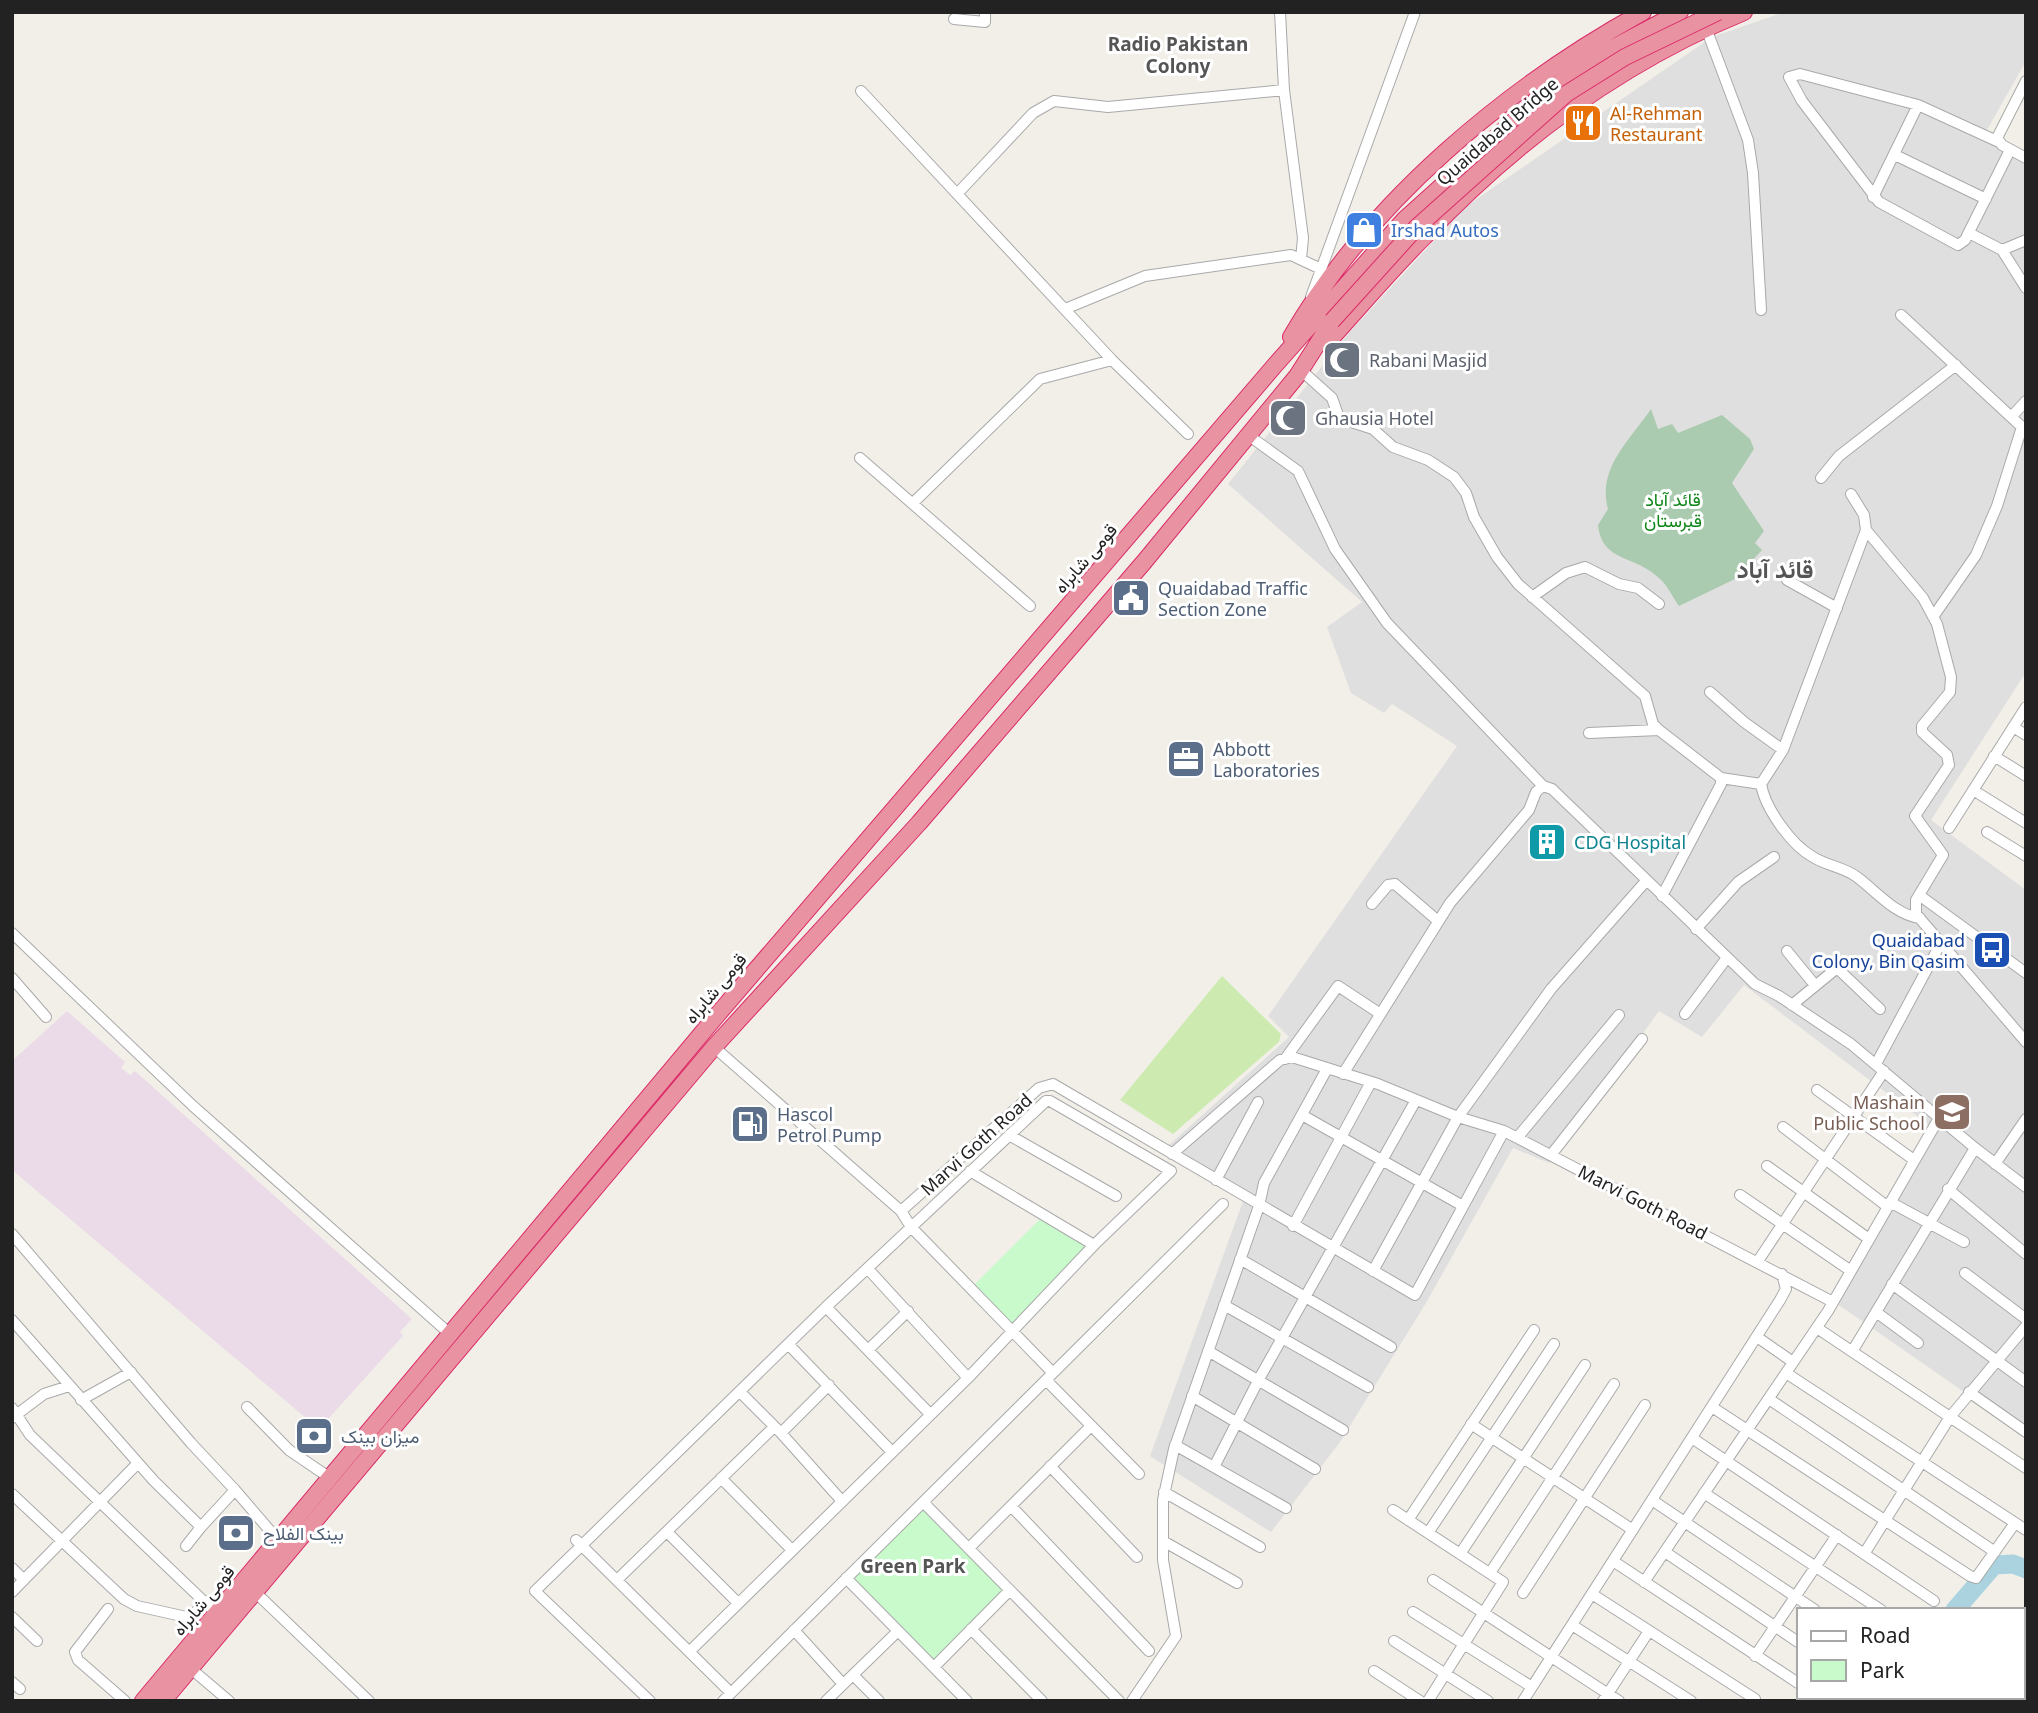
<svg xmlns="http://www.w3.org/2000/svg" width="2038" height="1713" viewBox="0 0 2038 1713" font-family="'Noto Sans',Vazirmatn,sans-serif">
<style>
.residential{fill:#e0dfdf}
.industrial{fill:#ebdbe8}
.grass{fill:#cdebb0}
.cemetery{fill:#aacbaf}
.park{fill:#c8facc}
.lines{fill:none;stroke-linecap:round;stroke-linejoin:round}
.river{stroke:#aad3df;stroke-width:19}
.minor-casing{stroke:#a9a9a9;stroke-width:12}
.highway-casing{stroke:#dc2a67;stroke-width:18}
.minor{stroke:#fff;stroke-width:10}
.highway{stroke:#e892a2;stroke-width:16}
.highway-bridge-casing{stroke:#dc2a67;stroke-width:18;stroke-linecap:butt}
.highway-bridge{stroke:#e892a2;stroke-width:16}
.labels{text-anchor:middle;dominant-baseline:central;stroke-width:6;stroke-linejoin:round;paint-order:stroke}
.food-label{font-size:18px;fill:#c56008;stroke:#fff;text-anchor:start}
.street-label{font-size:18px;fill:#222;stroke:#fff}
.shop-label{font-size:18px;fill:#366cbe;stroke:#fff;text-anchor:start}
.worship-label{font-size:18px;fill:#5b616d;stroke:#fff;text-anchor:start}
.park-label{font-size:18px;fill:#0c8416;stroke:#fff}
.service-label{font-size:18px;fill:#4e5e75;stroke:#fff;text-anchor:start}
.culture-label{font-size:18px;fill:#0d838f;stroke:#fff;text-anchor:start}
.transit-label{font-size:18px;fill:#164399;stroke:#fff;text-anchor:end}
.education-label{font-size:18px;fill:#785e54;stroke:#fff;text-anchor:end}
.neighbourhood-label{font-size:19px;font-weight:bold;fill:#555;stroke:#fff}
.district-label{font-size:24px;font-weight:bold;fill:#555;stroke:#fff}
</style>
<rect width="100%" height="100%" fill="#f2efe9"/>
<path class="residential" d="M1784 12H2026V61L1983 137 2026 162V672L1931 820 2026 890V1435L1836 1303 1933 1128 1744 985 1702 1037 1659 1011 1549 1163 1513 1148 1426 1303 1340 1442 1271 1532 1150 1456 1246 1193 1168 1146 1289 1037 1268 1016 1457 746 1392 704 1384 713 1351 693 1327 627 1362 602 1228 484 1347 335 1465 207 1712 37Z"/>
<path class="industrial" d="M67 1011 125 1062 121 1068 130 1075 135 1071 412 1319 400 1332 403 1336 319 1429 12 1170V1061Z"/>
<path class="grass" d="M1222 976 1281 1034 1279 1042 1173 1134 1120 1100Z"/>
<path class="cemetery" d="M1651 409 1658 429 1672 424 1678 433 1722 415 1750 439 1754 449 1732 483 1764 531 1755 543 1762 550 1735 579 1679 606C1673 598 1668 586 1660 579 1635 554 1602 563 1598 525L1608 509C1597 469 1629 441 1651 409Z"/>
<path class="park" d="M1044 1215 1094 1245 1013 1331 971 1288Z
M923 1502 1010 1590 934 1667 846 1578Z"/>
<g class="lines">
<path class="river" d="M1955 1610 1994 1565 2013 1564 2026 1569
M1843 1701 1847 1697"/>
<defs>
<path id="minor" d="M1280 12 1284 90 1303 238 1301 259
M954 19 985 22V12
M1706 28 1748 140 1753 173 1761 310
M2026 81 1997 138 2002 145 2026 158
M861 91 1112 360 1188 434
M1999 142 1918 105 1800 74 1789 77 1802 101 1879 202 1958 245 1965 240 2010 150
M1895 155 1986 199
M957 194 1033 113 1054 101 1108 107 1284 90
M1873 197 1918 105
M1969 233 2002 250 2026 288
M2002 250 2026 240
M1311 297 1415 12
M1065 309 1145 276 1291 255 1321 269
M1901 315 2022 427 1997 506 1976 555 1933 617
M1302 371 1332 398 1339 418 1373 429 1393 447 1428 460 1454 477 1466 493 1474 517 1497 557 1518 584 1645 696 1653 724 1659 730 1721 778V784L1662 896
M2012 416 2026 401
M1248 435 1298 471 1335 549 1387 623 1543 786
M860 458 1030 606
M1821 478 1839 456 1956 365
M913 503 1040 379 1112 360
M1866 530 1923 598 1937 624 1951 677 1950 692 1922 726V732L1947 755 1949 765 1915 816 1943 855 1916 900V914L2026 1042
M1787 580 1837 608
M1532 597 1566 573 1585 567 1619 584 1638 588 1659 604
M1710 692 1744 722 1783 750
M2013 727 2026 735
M1589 733 1659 730
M1994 756 2026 776
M1721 778 1761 784 1783 750 1866 530 1864 515 1851 494
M1761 784C1765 808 1791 845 1813 857 1827 866 1844 867 1857 877 1876 891 1895 915 1920 918
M1973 790 2026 823
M1949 828 2026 707
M1987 832 2026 856
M1919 895 2026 973
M1372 904 1388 885 1395 884 1438 921
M1696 929 1738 882 1774 857
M12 933 193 1106 450 1334
M1787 951 1814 984
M12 978 46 1017
M1792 1005 1837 968 1880 1009
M1685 1014 1726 959
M714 1047 901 1211 1039 1088 1053 1084 1415 1295 1504 1131
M1285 1059 1338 986 1379 1013
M1876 1064 1941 943
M1343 1074 1450 903 1529 810 1536 792 1543 786 1552 789 1755 984 1779 996 1851 1044 1975 1148 2026 1187
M1817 1090 1914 1160
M1302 1115 1463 1206
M1783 1127 1888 1207
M1009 1135 1116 1196
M1517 1138 1619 1015
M1172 1154 1280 1060 1292 1057 1378 1084 1458 1117 1504 1131 1833 1302
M1551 1155 1642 1039
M1995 1164 2026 1119
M1767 1166 1869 1239
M970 1171 1094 1245
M1216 1180 1258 1102
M1948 1189 2026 1254
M1740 1195 1851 1271
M1890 1202 1964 1242
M901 1211 911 1227 1053 1373
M1293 1226 1371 1082
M12 1234 191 1443 235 1490
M1240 1259 1391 1347
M1758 1261 1884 1071
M868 1269 968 1378
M1373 1271 1458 1117 1551 989 1646 881
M1965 1273 2026 1319
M1892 1284 2026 1382
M1224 1305 1368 1387
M1876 1312 1918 1343
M12 1320 154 1481 201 1527 186 1546
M1817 1328 2026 1468
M1757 1337 1793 1362
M788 1344 892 1452
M868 1350 908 1311
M1853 1350 1975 1148
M1208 1351 1343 1430
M1786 1373 2026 1530
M1046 1380 1139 1474
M740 1392 781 1433 841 1500
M1969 1392 2026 1432
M1192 1396 1315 1469
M1769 1399 1995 1552
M81 1400 131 1372
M247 1407 289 1450 330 1478
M1712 1407 1970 1576 1976 1578 2015 1523
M12 1408 30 1435 217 1614
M12 1418 44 1394 69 1386
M1471 1424 1633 1530
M781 1433 829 1385
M1692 1438 1934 1601
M1175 1445 1286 1508
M1050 1466 1137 1557
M1214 1467 1259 1379 1416 1100
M721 1478 792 1550
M1164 1492 1260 1547
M1704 1493 1881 1610
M12 1494 124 1599 137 1606 191 1618 205 1601
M1652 1500 1815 1610
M923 1502 1119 1701
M1011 1506 1149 1651
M1393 1510 1503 1582 1428 1701
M1408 1520 1534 1330
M201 1527 235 1490 278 1540
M667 1532 737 1602
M1428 1533 1554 1344
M576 1540 731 1693
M1163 1541 1237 1583
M969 1548 1091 1426
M1665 1552 1798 1642
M1460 1554 1585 1365
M1864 1554 1950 1417 2026 1326
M1613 1561 1798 1683
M12 1568 24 1580
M1490 1573 1614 1384
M846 1578 967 1701
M618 1579 774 1427
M1433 1580 1619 1701
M1644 1582 1828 1311 1939 1118
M253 1590 369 1701
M12 1592 138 1463
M1523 1593 1645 1405
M1592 1594 1755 1699
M108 1609 75 1652 78 1660 125 1701
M1413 1612 1532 1687
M12 1617 37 1641
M1572 1625 1691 1701
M971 1629 1042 1701
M794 1630 843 1684
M2022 1638 2026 1642
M1394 1641 1488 1701
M690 1651 968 1378 1094 1245 1171 1171 1050 1101H1046L826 1307
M1755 1656 1837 1535
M189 1667 229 1701
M934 1667 1010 1590
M1374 1671 1420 1701
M853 1675 879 1701
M2022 1680 2026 1677
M12 1682 20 1689
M1820 1697 1825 1701
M650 1701 535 1591 826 1307 930 1414
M723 1701 1223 1204
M826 1701 897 1632
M1132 1701 1176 1636 1163 1560V1500L1174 1449 1259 1206 1264 1183 1327 1069
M1523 1701 1780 1300 1786 1289 1782 1274
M1603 1701 1649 1631
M1997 1701 2001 1697"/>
<path id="highway" d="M1291 337C1369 202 1507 87 1643 12
M1327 343C1359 308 1390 271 1424 237 1515 141 1622 62 1744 12
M143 1701 718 1014 1276 364 1404 220 1545 93 1592 59 1680 12
M163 1701 714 1047 919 823 1144 562 1297 376 1332 321"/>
</defs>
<use href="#minor" class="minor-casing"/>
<use href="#highway" class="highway-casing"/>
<use href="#minor" class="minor"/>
<use href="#highway" class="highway"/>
<defs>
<path id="highway-bridge" d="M1332 321 1416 228 1566 94 1625 57 1718 12"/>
</defs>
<use href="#highway-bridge" class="highway-bridge-casing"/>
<use href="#highway-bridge" class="highway-bridge"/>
</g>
<defs>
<symbol id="restaurant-square" viewBox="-11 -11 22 22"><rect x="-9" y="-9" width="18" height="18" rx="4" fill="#e8710a" stroke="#fff"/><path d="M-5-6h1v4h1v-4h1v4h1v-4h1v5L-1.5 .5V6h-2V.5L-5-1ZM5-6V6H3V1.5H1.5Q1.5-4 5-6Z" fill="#fff"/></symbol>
<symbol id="shop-square" viewBox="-11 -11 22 22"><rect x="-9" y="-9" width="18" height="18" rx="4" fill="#3f7fe0" stroke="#fff"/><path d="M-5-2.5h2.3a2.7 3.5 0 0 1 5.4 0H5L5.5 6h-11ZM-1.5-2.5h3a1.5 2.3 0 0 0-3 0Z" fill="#fff"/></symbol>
<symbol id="mosque-square" viewBox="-11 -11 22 22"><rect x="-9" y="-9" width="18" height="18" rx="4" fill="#6b7280" stroke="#fff"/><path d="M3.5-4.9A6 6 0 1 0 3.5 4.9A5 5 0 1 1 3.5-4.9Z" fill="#fff"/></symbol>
<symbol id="civic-square" viewBox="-11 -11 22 22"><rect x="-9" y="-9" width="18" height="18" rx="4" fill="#5c6f8a" stroke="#fff"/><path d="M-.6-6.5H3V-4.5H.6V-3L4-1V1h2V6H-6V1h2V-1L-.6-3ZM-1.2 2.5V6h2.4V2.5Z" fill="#fff"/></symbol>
<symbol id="office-square" viewBox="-11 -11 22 22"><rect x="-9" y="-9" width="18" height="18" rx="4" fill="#5c6f8a" stroke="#fff"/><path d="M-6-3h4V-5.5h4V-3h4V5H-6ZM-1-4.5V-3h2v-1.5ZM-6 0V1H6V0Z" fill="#fff"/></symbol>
<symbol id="building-square" viewBox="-11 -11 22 22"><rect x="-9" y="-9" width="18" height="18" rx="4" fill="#0f9aa8" stroke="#fff"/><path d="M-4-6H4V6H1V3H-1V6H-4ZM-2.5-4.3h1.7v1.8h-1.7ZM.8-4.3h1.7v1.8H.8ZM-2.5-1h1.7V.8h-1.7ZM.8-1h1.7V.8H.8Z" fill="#fff"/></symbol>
<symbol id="bus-square" viewBox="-11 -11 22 22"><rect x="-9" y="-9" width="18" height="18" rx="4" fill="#1a4fb4" stroke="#fff"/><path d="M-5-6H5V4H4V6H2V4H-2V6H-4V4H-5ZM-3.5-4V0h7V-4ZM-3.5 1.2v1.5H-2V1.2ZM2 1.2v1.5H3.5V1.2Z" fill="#fff"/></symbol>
<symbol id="school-square" viewBox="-11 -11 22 22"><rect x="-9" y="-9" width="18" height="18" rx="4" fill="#8d6e63" stroke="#fff"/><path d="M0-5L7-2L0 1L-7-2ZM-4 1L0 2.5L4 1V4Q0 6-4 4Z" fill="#fff"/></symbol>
<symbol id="fuel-square" viewBox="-11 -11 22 22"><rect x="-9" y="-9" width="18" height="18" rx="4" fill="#5c6f8a" stroke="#fff"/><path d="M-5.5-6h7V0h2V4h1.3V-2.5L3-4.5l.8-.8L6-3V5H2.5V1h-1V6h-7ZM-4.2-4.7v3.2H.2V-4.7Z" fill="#fff"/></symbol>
<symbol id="bank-square" viewBox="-11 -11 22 22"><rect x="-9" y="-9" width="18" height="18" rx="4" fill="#5c6f8a" stroke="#fff"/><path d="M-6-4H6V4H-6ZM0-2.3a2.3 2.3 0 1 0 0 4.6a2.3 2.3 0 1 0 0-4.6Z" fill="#fff"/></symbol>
</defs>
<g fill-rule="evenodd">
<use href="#restaurant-square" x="1561" y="101" width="44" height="44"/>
<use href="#shop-square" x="1342" y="208" width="44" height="44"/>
<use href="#mosque-square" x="1320" y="338" width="44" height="44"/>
<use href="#mosque-square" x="1266" y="396" width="44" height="44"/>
<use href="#civic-square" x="1109" y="576" width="44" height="44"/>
<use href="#office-square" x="1164" y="737" width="44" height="44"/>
<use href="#building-square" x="1525" y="820" width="44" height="44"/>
<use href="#bus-square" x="1970" y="928" width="44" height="44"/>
<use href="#school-square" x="1930" y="1090" width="44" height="44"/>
<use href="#fuel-square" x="728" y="1102" width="44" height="44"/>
<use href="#bank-square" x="292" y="1414" width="44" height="44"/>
<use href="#bank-square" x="214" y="1511" width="44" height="44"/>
</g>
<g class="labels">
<g class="food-label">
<text x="1610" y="113">Al-Rehman<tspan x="1610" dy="21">Restaurant</tspan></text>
</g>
<g class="street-label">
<text transform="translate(1497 131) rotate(-41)">Quaidabad Bridge</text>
<text transform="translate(1085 558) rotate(-49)">قومی شاہراہ</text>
<text transform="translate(715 988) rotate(-50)">قومی شاہراہ</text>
<text transform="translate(976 1144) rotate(-42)">Marvi Goth Road</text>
<text transform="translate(1643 1202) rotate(27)">Marvi Goth Road</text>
<text transform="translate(203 1600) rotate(-50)">قومی شاہراہ</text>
</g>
<g class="shop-label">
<text x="1391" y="230">Irshad Autos</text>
</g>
<g class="worship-label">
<text x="1369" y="360">Rabani Masjid</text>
<text x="1315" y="418">Ghausia Hotel</text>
</g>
<g class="park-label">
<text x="1673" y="499">قائد آباد<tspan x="1673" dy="21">قبرستان</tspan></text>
</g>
<g class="service-label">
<text x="1158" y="588">Quaidabad Traffic<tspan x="1158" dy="21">Section Zone</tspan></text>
<text x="1213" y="749">Abbott<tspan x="1213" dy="21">Laboratories</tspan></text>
<text x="777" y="1114">Hascol<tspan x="777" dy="21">Petrol Pump</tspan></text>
<text x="341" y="1436">میزان بینک</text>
<text x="263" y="1533">بینک الفلاح</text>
</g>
<g class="culture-label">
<text x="1574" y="842">CDG Hospital</text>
</g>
<g class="transit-label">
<text x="1965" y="940">Quaidabad<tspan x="1965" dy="21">Colony, Bin Qasim</tspan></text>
</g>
<g class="education-label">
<text x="1925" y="1102">Mashain<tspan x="1925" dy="21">Public School</tspan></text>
</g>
<g class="neighbourhood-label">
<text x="1178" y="44">Radio Pakistan<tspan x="1178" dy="22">Colony</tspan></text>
<text x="913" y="1566">Green Park</text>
</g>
<g class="district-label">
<text x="1775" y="568">قائد آباد</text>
</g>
</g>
<rect width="2038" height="1713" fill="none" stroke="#222222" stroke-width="28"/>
<rect x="1797" y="1608" width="228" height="91" fill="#ffffff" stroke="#a7a7a7" stroke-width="2"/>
<rect x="1811" y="1631" width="35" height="10" fill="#ffffff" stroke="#a7a7a7" stroke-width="2"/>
<text x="1860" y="1643" font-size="21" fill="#222222">Road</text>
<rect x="1811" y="1660" width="35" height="21" fill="#c8facc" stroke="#a7a7a7" stroke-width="2"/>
<text x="1860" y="1678" font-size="21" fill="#222222">Park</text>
</svg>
